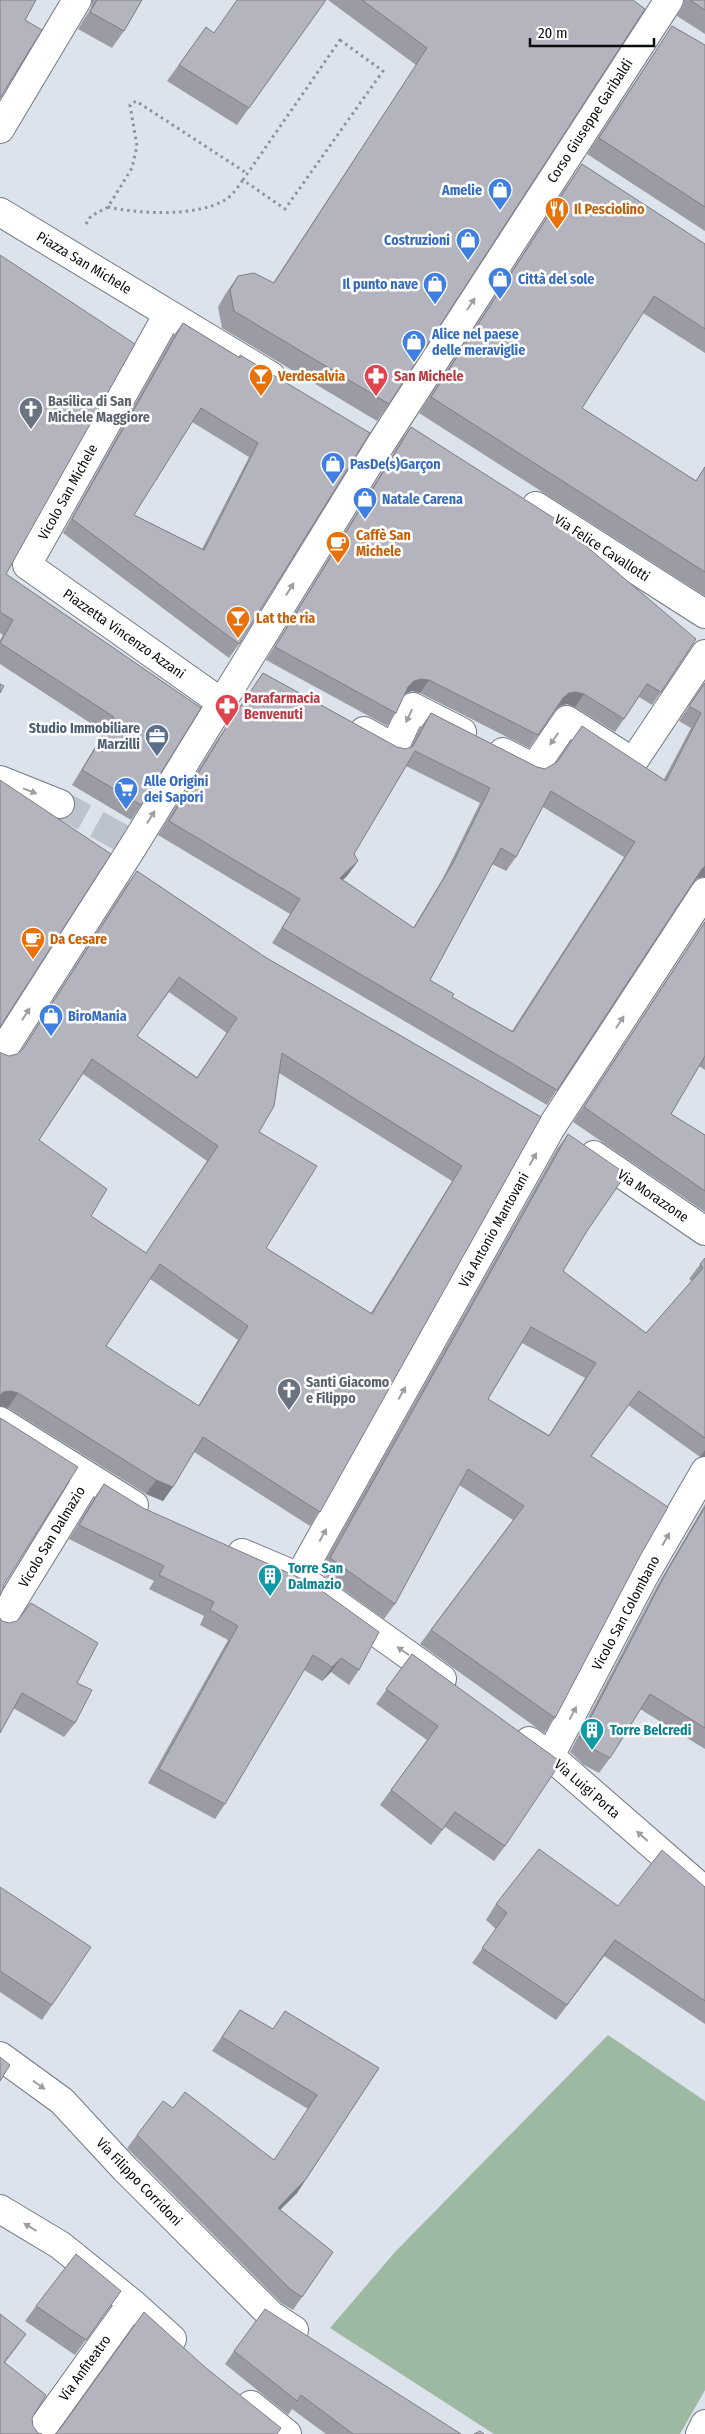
<svg xmlns="http://www.w3.org/2000/svg" width="705" height="2434" viewBox="0 0 705 2434" font-family="'Fira Sans Condensed',sans-serif">
<style>
.green{fill:#9eb9a1}
.lines{fill:none;stroke-linecap:round;stroke-linejoin:round}
.street-tunnel{stroke:#bcc3cc;stroke-width:28;stroke-dasharray:28 14;stroke-linecap:butt}
.street-casing{stroke:#737a82;stroke-width:30}
.path{stroke:#8c9299;stroke-width:3;stroke-dasharray:2.5 4;stroke-linecap:butt}
.street{stroke:#fff;stroke-width:28}
.wall{fill:#9b9ba4;fill-rule:evenodd}
.shaded-wall{fill:#7e7e86}
.building{fill:#b4b4bf;stroke:#7e7e86;fill-rule:evenodd}
.oneway{fill:#9d9e9f}
.labels{text-anchor:middle;dominant-baseline:central;stroke-width:5;stroke-linejoin:round;paint-order:stroke}
.street-label{font-size:14px;fill:#090c0f;stroke:#fff}
.shop-label{font-size:14px;font-weight:bold;fill:#366cbe;stroke:#fff;text-anchor:start}
.food-label{font-size:14px;font-weight:bold;fill:#c56008;stroke:#fff;text-anchor:start}
.health-label{font-size:14px;font-weight:bold;fill:#be3a42;stroke:#fff;text-anchor:start}
.worship-label{font-size:14px;font-weight:bold;fill:#5b616d;stroke:#fff;text-anchor:start}
.service-label{font-size:14px;font-weight:bold;fill:#4e5e75;stroke:#fff;text-anchor:end}
.culture-label{font-size:14px;font-weight:bold;fill:#0d838f;stroke:#fff;text-anchor:start}
</style>
<rect width="100%" height="100%" fill="#dce3ed"/>
<path class="green" d="M608 2035 705 2101V2390L680 2434H494L330 2328 395 2252Z"/>
<g class="lines">
<path class="street-tunnel" d="M60 804 122 838"/>
<defs>
<path id="street" d="M0 129 77 0
M0 212 271 376
M168 314 27 565 222 703
M536 506 705 614
M364 731 394 748 413 707 462 732
M503 752 534 768 567 720 633 762 705 654
M0 780 60 804
M0 1055 134 845 382 442 669 0
M594 1155 705 1231
M0 1421 134 1505
M242 1553 299 1577 442 1679
M299 1577 552 1126 705 892
M0 1622 89 1477
M529 1741 550 1756 705 1891
M550 1756 643 1578 705 1471
M0 2056 62 2101 125 2169 271 2315 294 2330
M0 2209 60 2245 132 2303 172 2339
M251 2405 287 2434
M38 2434 132 2303
M700 2434 705 2424"/>
</defs>
<use href="#street" class="street-casing"/>
<path class="path" d="M340 40 383 71 285 209 243 180Z
M108 207C140 214 196 217 225 200 232 196 238 187 243 180
M86 224 91 216 108 207 132 168 137 146 130 105 136 101 248 174"/>
<use href="#street" class="street"/>
</g>
<path class="wall" d="M92 0H142L124 31 112 48 78 29 91 8Z
M326 0 237 125 167 81 206 27 214 33Z
M328 0H633L389 404 377 421 222 328 218 307 226 293 238 276 273 283 416 65Z
M684 0H705V34L677 16Z
M672 26 705 45V231L587 154Z
M582 164 705 244V353L643 313 582 408 696 481 705 466V596L419 413 570 181Z
M0 255 6 574 201 708 141 805 131 820 72 785 104 732 0 664V640L3 635 0 633Z
M183 323 239 357 240 355 370 433 239 644 229 658 63 533 173 336ZM192 422 249 457 202 549 134 515Z
M411 427 566 529 661 692 652 705 639 697 615 732 575 707 567 704 560 706 555 710 529 748 420 693 412 691 405 694 396 713 387 726 266 660 402 439Z
M263 673 397 747 406 749 410 747 420 728 431 713 537 767 545 769 664 779 691 728 679 721 705 682V877L698 878 693 882 547 1105 272 943 290 914 158 835 217 740ZM406 766 480 803 443 878 413 928 343 880 347 876 358 861 354 854ZM543 807 624 857 512 1031 452 997 430 980 492 864 506 871 516 857Z
M137 871 265 957 541 1117 320 1512 310 1526 194 1452 163 1501 146 1494 8 1408 1 1405V1053L9 1056 17 1054 21 1051 126 886ZM169 992 227 1033 197 1077 137 1036ZM279 1073 452 1181 371 1313 266 1248 259 1132ZM83 1074 207 1161 146 1253 91 1216 39 1140ZM150 1279 238 1340 198 1406 106 1346Z
M705 921V1070L699 1066 671 1114 705 1135V1212L573 1122Z
M568 1134 587 1231 563 1271 646 1333 692 1281 689 1279 705 1258V1457H700L628 1405 591 1457 640 1556 555 1718 544 1733 420 1644 513 1520 459 1485 395 1604 384 1619 319 1572 557 1149ZM522 1343 585 1378 549 1435 488 1399Z
M104 1484 359 1670 349 1685 331 1672 322 1681 304 1670 225 1804 215 1819 148 1783 228 1640 200 1625 204 1616 149 1589 154 1581 69 1539 94 1498Z
M705 1504V1749L640 1709 610 1758 599 1773 584 1765 570 1752 657 1586Z
M2 1621 77 1683 75 1723 64 1737 13 1708Z
M412 1654 505 1846 494 1861 445 1827 431 1845 380 1805 427 1740 376 1704Z
M0 1887 52 2005 42 2020 0 1992Z
M705 1887V2024L604 1956 556 2020 472 1963 496 1929 486 1920 496 1904 618 1906Z
M240 2010 273 2029 285 2011 379 2068 297 2193 280 2210 333 2252 293 2310 281 2303 127 2148 137 2135 173 2108 274 2160 308 2109 212 2051Z
M121 2291 75 2355 25 2321 36 2306Z
M234 2351 461 2434H326L292 2409 288 2415 225 2364Z"/>
<path class="shaded-wall" d="M421 679 429 680 420 693 412 691 405 694 408 687 414 681Z
M576 692 584 694 575 707 567 704 560 706 554 711 563 698 569 693Z
M358 861 347 876 330 892 340 878Z
M705 866V877L698 878 692 883 702 869Z
M11 1391 18 1393 8 1408 0 1406V1396L3 1392Z
M705 1450V1457H700Z
M156 1480 173 1487 163 1501 146 1494Z
M341 1658 331 1672 322 1681 332 1667Z
M615 1940 604 1956 556 2020 567 2005Z
M306 2179 297 2193 268 2222 278 2208Z
M26 2334 16 2348 0 2369V2368Z"/>
<path class="building" d="M0 0H36L25 20 42 30 0 98Z
M97 0H142L124 31 90 12Z
M237 0H326L249 108 179 65 206 27 214 33Z
M362 0H633L645 9 389 404 234 311 230 290 238 276 254 273 274 283 427 48Z
M690 0H705V10Z
M672 26 705 45V207L599 138Z
M582 164 705 244V329L654 296 582 408 696 481 705 467V572L431 397Z
M0 255 135 344 6 574 201 708 141 805 82 770 114 717 0 643 13 620 0 612Z
M183 323 240 358V355L370 433 239 644 72 519ZM201 408 258 443 204 550 134 515Z
M411 427 568 527 566 529 696 639 661 692 647 684 624 719 584 694 576 692 569 693 563 698 538 735 429 680 421 679 414 681 408 687 396 713 275 647Z
M263 673 397 747 406 749 413 746 431 713 537 767 545 769 557 762 582 726 666 781 701 713 689 706 705 683V866L702 869 557 1090 282 928 300 899 169 821 227 726ZM415 751 490 788 453 863 414 928 340 878 358 861 354 854ZM551 791 635 842 513 1032 452 997 454 994 430 980 501 848 516 857Z
M0 684 4 686 0 693Z
M0 780 111 854 0 1027Z
M137 871 265 957 541 1117 320 1512 203 1437 173 1487 156 1480 18 1393 11 1391 3 1392 0 1396V1052L1 1053 9 1056 17 1054 23 1049ZM179 977 237 1018 197 1078 137 1036ZM282 1053 462 1166 372 1314 266 1248 317 1166 259 1132 274 1106ZM92 1059 218 1146 146 1253 91 1216 107 1189 39 1140ZM160 1264 248 1326 199 1406 106 1346Z
M705 922V1056L671 1114 705 1135V1191L584 1107Z
M568 1134 626 1174 587 1231 563 1271 646 1333 703 1268 700 1264 705 1258V1438L639 1391 591 1456 668 1507 640 1556 555 1718 431 1630 524 1506 468 1469 395 1604 330 1558ZM531 1327 596 1363 549 1436 488 1399Z
M0 1418 2 1419 78 1467 3 1586 4 1587 0 1596Z
M104 1484 143 1508 311 1583 379 1632 359 1670 341 1658 332 1667 313 1655 225 1804 159 1769 238 1626 210 1610 214 1602 159 1575 164 1566 79 1525Z
M705 1507V1728L650 1694 610 1758 595 1750 580 1738 667 1571Z
M31 1603 98 1643 77 1683 92 1690 75 1723 22 1693 0 1733V1618L2 1621 9 1623 17 1621Z
M412 1654 561 1762 505 1846 455 1812 442 1830 391 1790 438 1726 386 1689Z
M539 1849 618 1906 662 1850 705 1887V2001L615 1940 567 2005 482 1948 507 1913 496 1904Z
M0 1887 91 1947 52 2005 0 1971Z
M240 2010 273 2029 285 2011 379 2068 306 2179 278 2208 333 2252 302 2297 290 2289 137 2135 163 2101 173 2108 185 2092 274 2160 317 2095 222 2037Z
M0 2057 10 2065 0 2081Z
M76 2254 121 2291 86 2340 36 2306Z
M265 2309 461 2434H353L301 2395 297 2401 234 2351Z
M144 2312 206 2368 281 2428 277 2434H55L60 2429Z
M0 2314 26 2334 4 2362 46 2395 32 2418 33 2426 38 2433 42 2434H0Z
M480 2431 484 2434H474Z"/>
<defs><path id="oneway-solid" d="M-6-.8H1V-3.2L6.5 0L1 3.2V.8H-6Z" transform="scale(1.25)"/></defs>
<g class="oneway">
<use href="#oneway-solid" transform="translate(471 304) rotate(-57)"/>
<use href="#oneway-solid" transform="translate(290 589) rotate(-58)"/>
<use href="#oneway-solid" transform="translate(409 716) rotate(115)"/>
<use href="#oneway-solid" transform="translate(554 739) rotate(125)"/>
<use href="#oneway-solid" transform="translate(30 791) rotate(21)"/>
<use href="#oneway-solid" transform="translate(151 817) rotate(-58)"/>
<use href="#oneway-solid" transform="translate(26 1014) rotate(-57)"/>
<use href="#oneway-solid" transform="translate(620 1022) rotate(-57)"/>
<use href="#oneway-solid" transform="translate(533 1159) rotate(-61)"/>
<use href="#oneway-solid" transform="translate(402 1393) rotate(-61)"/>
<use href="#oneway-solid" transform="translate(323 1535) rotate(-61)"/>
<use href="#oneway-solid" transform="translate(666 1539) rotate(-60)"/>
<use href="#oneway-solid" transform="translate(403 1651) rotate(-145)"/>
<use href="#oneway-solid" transform="translate(573 1713) rotate(-62)"/>
<use href="#oneway-solid" transform="translate(642 1836) rotate(-139)"/>
<use href="#oneway-solid" transform="translate(39 2085) rotate(36)"/>
<use href="#oneway-solid" transform="translate(30 2227) rotate(-149)"/>
</g>
<defs>
<symbol id="shop-pin" viewBox="-11 -11 22 30"><path d="M0 17L-7.5 6A9.5 9.5 0 1 1 7.5 6Z" fill="#3f7fe0" stroke="#fff"/><path d="M-5-2.5h2.3a2.7 3.5 0 0 1 5.4 0H5L5.5 6h-11ZM-1.5-2.5h3a1.5 2.3 0 0 0-3 0Z" fill="#fff"/></symbol>
<symbol id="restaurant-pin" viewBox="-11 -11 22 30"><path d="M0 17L-7.5 6A9.5 9.5 0 1 1 7.5 6Z" fill="#e8710a" stroke="#fff"/><path d="M-5-6h1v4h1v-4h1v4h1v-4h1v5L-1.5 .5V6h-2V.5L-5-1ZM5-6V6H3V1.5H1.5Q1.5-4 5-6Z" fill="#fff"/></symbol>
<symbol id="bar-pin" viewBox="-11 -11 22 30"><path d="M0 17L-7.5 6A9.5 9.5 0 1 1 7.5 6Z" fill="#e8710a" stroke="#fff"/><path d="M-6-5H6L.8 .8V4.5H3.5V6h-7V4.5H-.8V.8Z" fill="#fff"/></symbol>
<symbol id="pharmacy-pin" viewBox="-11 -11 22 30"><path d="M0 17L-7.5 6A9.5 9.5 0 1 1 7.5 6Z" fill="#e0444e" stroke="#fff"/><path d="M-2-6h4v4h4v4h-4v4h-4v-4h-4v-4h4Z" fill="#fff"/></symbol>
<symbol id="church-pin" viewBox="-11 -11 22 30"><path d="M0 17L-7.5 6A9.5 9.5 0 1 1 7.5 6Z" fill="#6b7280" stroke="#fff"/><path d="M-1.2-6h2.4v3.5h3.3v2.4h-3.3V6h-2.4V-.1h-3.3v-2.4h3.3Z" fill="#fff"/></symbol>
<symbol id="cafe-pin" viewBox="-11 -11 22 30"><path d="M0 17L-7.5 6A9.5 9.5 0 1 1 7.5 6Z" fill="#e8710a" stroke="#fff"/><path d="M-5.5-4.5H6V0H3Q3 3.5 0 3.5H-2.5Q-5.5 3.5-5.5 0ZM3-3.2v2h1.7v-2ZM-6 4.5H4V6H-6Z" fill="#fff"/></symbol>
<symbol id="office-pin" viewBox="-11 -11 22 30"><path d="M0 17L-7.5 6A9.5 9.5 0 1 1 7.5 6Z" fill="#5c6f8a" stroke="#fff"/><path d="M-6-3h4V-5.5h4V-3h4V5H-6ZM-1-4.5V-3h2v-1.5ZM-6 0V1H6V0Z" fill="#fff"/></symbol>
<symbol id="supermarket-pin" viewBox="-11 -11 22 30"><path d="M0 17L-7.5 6A9.5 9.5 0 1 1 7.5 6Z" fill="#3f7fe0" stroke="#fff"/><path d="M-6-5.5h2.5l.6 2H6L4.5 2H-2.5L-4.4-4H-6ZM-1.5 3.2a1.3 1.3 0 1 0 .1 0ZM3 3.2a1.3 1.3 0 1 0 .1 0Z" fill="#fff"/></symbol>
<symbol id="building-pin" viewBox="-11 -11 22 30"><path d="M0 17L-7.5 6A9.5 9.5 0 1 1 7.5 6Z" fill="#0f9aa8" stroke="#fff"/><path d="M-4-6H4V6H1V3H-1V6H-4ZM-2.5-4.3h1.7v1.8h-1.7ZM.8-4.3h1.7v1.8H.8ZM-2.5-1h1.7V.8h-1.7ZM.8-1h1.7V.8H.8Z" fill="#fff"/></symbol>
</defs>
<g fill-rule="evenodd">
<use href="#shop-pin" x="486" y="176" width="28" height="38"/>
<use href="#restaurant-pin" x="543" y="195" width="28" height="38"/>
<use href="#shop-pin" x="454" y="226" width="28" height="38"/>
<use href="#shop-pin" x="486" y="265" width="28" height="38"/>
<use href="#shop-pin" x="421" y="270" width="28" height="38"/>
<use href="#shop-pin" x="400" y="328" width="28" height="38"/>
<use href="#bar-pin" x="247" y="362" width="28" height="38"/>
<use href="#pharmacy-pin" x="362" y="362" width="28" height="38"/>
<use href="#church-pin" x="17" y="395" width="28" height="38"/>
<use href="#shop-pin" x="319" y="450" width="28" height="38"/>
<use href="#shop-pin" x="351" y="485" width="28" height="38"/>
<use href="#cafe-pin" x="324" y="529" width="28" height="38"/>
<use href="#bar-pin" x="224" y="604" width="28" height="38"/>
<use href="#pharmacy-pin" x="213" y="692" width="28" height="38"/>
<use href="#office-pin" x="143" y="722" width="28" height="38"/>
<use href="#supermarket-pin" x="112" y="775" width="28" height="38"/>
<use href="#cafe-pin" x="19" y="925" width="28" height="38"/>
<use href="#shop-pin" x="37" y="1002" width="28" height="38"/>
<use href="#church-pin" x="275" y="1376" width="28" height="38"/>
<use href="#building-pin" x="256" y="1562" width="28" height="38"/>
<use href="#building-pin" x="578" y="1716" width="28" height="38"/>
</g>
<g class="labels">
<g class="street-label">
<text transform="translate(590 121) rotate(-57)">Corso Giuseppe Garibaldi</text>
<text transform="translate(84 263) rotate(31)">Piazza San Michele</text>
<text transform="translate(68 492) rotate(-61)">Vicolo San Michele</text>
<text transform="translate(602 548) rotate(33)">Via Felice Cavallotti</text>
<text transform="translate(124 634) rotate(35)">Piazzetta Vincenzo Azzani</text>
<text transform="translate(653 1196) rotate(34)">Via Morazzone</text>
<text transform="translate(494 1230) rotate(-61)">Via Antonio Mantovani</text>
<text transform="translate(52 1537) rotate(-59)">Vicolo San Dalmazio</text>
<text transform="translate(626 1613) rotate(-62)">Vicolo San Colombano</text>
<text transform="translate(587 1789) rotate(41)">Via Luigi Porta</text>
<text transform="translate(139 2182) rotate(46)">Via Filippo Corridoni</text>
<text transform="translate(85 2368) rotate(-54)">Via Anfiteatro</text>
</g>
<g class="shop-label">
<text x="482" y="190" text-anchor="end">Amelie</text>
<text x="450" y="240" text-anchor="end">Costruzioni</text>
<text x="518" y="279">Città del sole</text>
<text x="418" y="284" text-anchor="end">Il punto nave</text>
<text x="432" y="334">Alice nel paese<tspan x="432" dy="16">delle meraviglie</tspan></text>
<text x="350" y="464">PasDe(s)Garçon</text>
<text x="382" y="499">Natale Carena</text>
<text x="144" y="781">Alle Origini<tspan x="144" dy="16">dei Sapori</tspan></text>
<text x="68" y="1016">BiroMania</text>
</g>
<g class="food-label">
<text x="574" y="209">Il Pesciolino</text>
<text x="278" y="376">Verdesalvia</text>
<text x="356" y="535">Caffè San<tspan x="356" dy="16">Michele</tspan></text>
<text x="256" y="618">Lat the ria</text>
<text x="50" y="939">Da Cesare</text>
</g>
<g class="health-label">
<text x="394" y="376">San Michele</text>
<text x="244" y="698">Parafarmacia<tspan x="244" dy="16">Benvenuti</tspan></text>
</g>
<g class="worship-label">
<text x="48" y="401">Basilica di San<tspan x="48" dy="16">Michele Maggiore</tspan></text>
<text x="306" y="1382">Santi Giacomo<tspan x="306" dy="16">e Filippo</tspan></text>
</g>
<g class="service-label">
<text x="140" y="728">Studio Immobiliare<tspan x="140" dy="16">Marzilli</tspan></text>
</g>
<g class="culture-label">
<text x="288" y="1568">Torre San<tspan x="288" dy="16">Dalmazio</tspan></text>
<text x="610" y="1730">Torre Belcredi</text>
</g>
</g>
<path d="M530 38v8h124v-8" fill="none" stroke="#090c0f" stroke-width="2.5"/>
<text x="538" y="38" font-size="15" fill="#090c0f" stroke="#ffffff" stroke-width="4" paint-order="stroke">20 m</text>
</svg>
